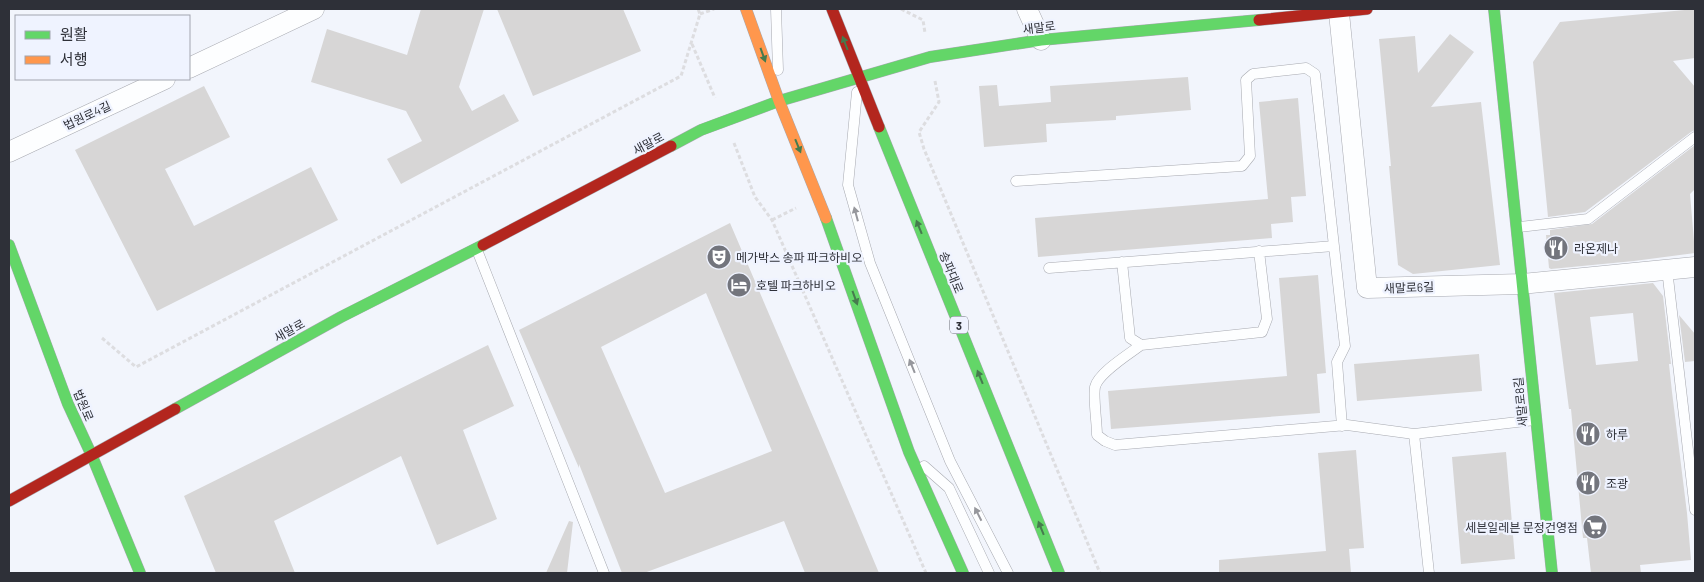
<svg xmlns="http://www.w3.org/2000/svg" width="1704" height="582" viewBox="0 0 1704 582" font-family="Barlow,'Noto Sans KR',sans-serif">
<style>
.building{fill:#d7d6d6;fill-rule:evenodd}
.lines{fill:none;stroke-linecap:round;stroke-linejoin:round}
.lane-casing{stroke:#a7a9b0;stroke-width:11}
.street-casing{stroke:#a7a9b0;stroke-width:21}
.fast-casing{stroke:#a7a9b0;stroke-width:12}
.slow-casing{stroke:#a7a9b0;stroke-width:12}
.jam-casing{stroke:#a7a9b0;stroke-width:12}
.path{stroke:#dddde0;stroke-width:3;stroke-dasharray:4 2.5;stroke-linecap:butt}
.lane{stroke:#fdfeff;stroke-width:10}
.street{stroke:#fdfeff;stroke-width:20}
.fast{stroke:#63d668;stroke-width:11}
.slow{stroke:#ff974d;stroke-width:11}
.jam{stroke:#b3261e;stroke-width:11}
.oneway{fill:#467b4e}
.oneway2{fill:#96979c}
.labels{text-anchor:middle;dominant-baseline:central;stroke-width:4.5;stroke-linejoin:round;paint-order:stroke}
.shield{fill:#eff3ff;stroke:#686a74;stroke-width:1}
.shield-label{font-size:11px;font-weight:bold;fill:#2e3038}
.street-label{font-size:12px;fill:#2e3038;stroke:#eff3ff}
.poi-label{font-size:12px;fill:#2e3038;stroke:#eff3ff;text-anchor:start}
</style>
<rect width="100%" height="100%" fill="#f2f5fc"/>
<path class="building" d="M421 9H484L459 87 472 111 504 94 519 121 401 184 387 159 422 141 406 111 311 82 327 29 407 55Z
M497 9H623L641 51 533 96Z
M1695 9V58L1673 61 1695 87V130L1691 132 1585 212 1548 217 1533 62 1560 22Z
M1450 34 1474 52 1431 107 1481 102 1500 265 1413 274 1398 265 1389 166H1391L1379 39 1415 36 1418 73Z
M1188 77 1191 110 1116 116V120L1046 124 1047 142 984 147 979 86 997 85 999 106 1051 102 1050 86Z
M204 86 230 137 165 169 194 226 311 167 338 220 157 311 75 150Z
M1298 98 1306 196 1291 197 1293 222 1271 224 1272 238 1038 257 1035 218 1268 199 1259 102Z
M1695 145V189L1690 194 1695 253 1634 261 1551 269 1549 268 1546 235H1550V230L1592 224Z
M730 223 823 440 879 573H805L784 521 644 573H622L579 464V468L519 330ZM706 293 772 451 665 493 601 347Z
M1318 275 1326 373 1317 374 1320 413 1111 429 1108 391 1287 376 1279 278Z
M1653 283 1663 296 1671 364H1669L1672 392 1687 513 1691 560 1640 565 1641 573H1591L1587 538H1583L1571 409H1569L1554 293ZM1633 313 1638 361 1596 365 1590 317Z
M1679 315 1695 334V361L1685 362Z
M488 345 514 406 463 430 497 519 437 545 401 456 274 521 295 573H216L184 496Z
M1479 354 1482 391 1357 401 1354 364Z
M1356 450 1364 548 1349 549 1351 573H1219V560L1326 551 1318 453Z
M1506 452 1515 559 1461 564 1452 457Z
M569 521 573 522 567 573H546Z"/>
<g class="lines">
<defs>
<path id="lane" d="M776 9 778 70
M857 92 848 185 870 263 950 461 1008 573
M1016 181 1242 166 1250 156 1246 80 1253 74 1306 68 1315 74 1345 346 1337 362 1342 426
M1519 227 1588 219 1695 137
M477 250 604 573
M1122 262 1130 338 1141 345 1262 332 1267 319 1259 251
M1049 268 1334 246
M1667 269 1695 510
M1141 345C1129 354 1098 373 1095 387 1093 397 1097 423 1097 435L1105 441 1115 445 1347 425 1414 434 1535 420
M1414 434 1429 573
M924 466 949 488 989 573"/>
<path id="street" d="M1027 9 1041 40
M1339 13 1367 288 1522 284 1695 267
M189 68 314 9
M9 152 165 79"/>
<path id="fast" d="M1494 9 1552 573
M879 127 1059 573
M671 146 701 130 779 101 930 57 1041 40 1259 20
M826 218 909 452 963 573
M9 245 68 404 92 456 140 573
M175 409 341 317 483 245"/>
<path id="slow" d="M746 9 779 101 826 218"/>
<path id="jam" d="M832 9 879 127
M1259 20 1367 9
M483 245 671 146
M9 501 175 409"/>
</defs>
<use href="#lane" class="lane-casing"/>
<use href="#street" class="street-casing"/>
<use href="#fast" class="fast-casing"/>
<use href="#slow" class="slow-casing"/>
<use href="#jam" class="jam-casing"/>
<path class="path" d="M901 9 923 20 925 33
M700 14 714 9
M692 44 715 98
M935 81 939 102 919 132 924 149 1100 573
M734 143 755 197 772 220 926 573
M772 220 796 208
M102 338 136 367 681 76 700 14 698 9"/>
<use href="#lane" class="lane"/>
<use href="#street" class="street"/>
<use href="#fast" class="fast"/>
<use href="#slow" class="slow"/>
<use href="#jam" class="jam"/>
</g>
<defs><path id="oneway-solid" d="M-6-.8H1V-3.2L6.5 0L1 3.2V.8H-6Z" transform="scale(1.25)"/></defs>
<g class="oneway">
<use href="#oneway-solid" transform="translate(845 43) rotate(-111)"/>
<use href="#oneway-solid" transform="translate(763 55) rotate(70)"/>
<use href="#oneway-solid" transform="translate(798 146) rotate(68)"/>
<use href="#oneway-solid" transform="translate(919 227) rotate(-112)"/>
<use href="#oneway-solid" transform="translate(855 298) rotate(70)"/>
<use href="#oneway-solid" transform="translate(980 377) rotate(-112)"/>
<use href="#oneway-solid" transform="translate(1041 528) rotate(-112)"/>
</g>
<g class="oneway2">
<use href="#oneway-solid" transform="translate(856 214) rotate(-105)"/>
<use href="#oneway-solid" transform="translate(912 366) rotate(-112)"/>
<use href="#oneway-solid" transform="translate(978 514) rotate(-117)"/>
</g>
<defs>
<symbol id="restaurant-disc" viewBox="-11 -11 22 22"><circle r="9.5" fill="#73757d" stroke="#eff3ff"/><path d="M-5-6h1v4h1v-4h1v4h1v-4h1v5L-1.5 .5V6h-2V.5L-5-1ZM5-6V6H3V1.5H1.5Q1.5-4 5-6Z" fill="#fff"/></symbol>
<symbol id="theatre-disc" viewBox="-11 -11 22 22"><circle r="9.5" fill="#73757d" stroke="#eff3ff"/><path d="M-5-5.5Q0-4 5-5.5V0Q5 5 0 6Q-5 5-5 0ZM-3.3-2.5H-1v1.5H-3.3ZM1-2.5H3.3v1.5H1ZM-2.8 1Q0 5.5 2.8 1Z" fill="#fff"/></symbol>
<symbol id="hotel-disc" viewBox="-11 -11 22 22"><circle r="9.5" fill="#73757d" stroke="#eff3ff"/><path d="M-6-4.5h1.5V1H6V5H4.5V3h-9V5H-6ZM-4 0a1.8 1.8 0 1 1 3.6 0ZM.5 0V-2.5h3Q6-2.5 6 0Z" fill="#fff"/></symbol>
<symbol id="supermarket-disc" viewBox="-11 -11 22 22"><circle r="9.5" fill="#73757d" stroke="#eff3ff"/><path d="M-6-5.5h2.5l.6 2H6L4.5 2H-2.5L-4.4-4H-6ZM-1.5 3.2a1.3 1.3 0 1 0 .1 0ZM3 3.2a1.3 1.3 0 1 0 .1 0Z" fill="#fff"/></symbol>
</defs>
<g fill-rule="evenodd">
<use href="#restaurant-disc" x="1542" y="234" width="28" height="28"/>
<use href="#theatre-disc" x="705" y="243" width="28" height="28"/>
<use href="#hotel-disc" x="725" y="271" width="28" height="28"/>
<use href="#restaurant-disc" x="1574" y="420" width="28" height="28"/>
<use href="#restaurant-disc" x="1574" y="469" width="28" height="28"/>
<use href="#supermarket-disc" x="1581" y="513" width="28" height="28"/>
</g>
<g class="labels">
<rect class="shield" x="950" y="316.5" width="18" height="17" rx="4"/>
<g class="shield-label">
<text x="959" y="325">3</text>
</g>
<g class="street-label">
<text transform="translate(1039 27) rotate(-7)">새말로</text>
<text transform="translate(87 115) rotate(-25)">법원로4길</text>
<text transform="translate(648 143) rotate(-28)">새말로</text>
<text transform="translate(952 272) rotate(68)">송파대로</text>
<text transform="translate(1409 287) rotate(-2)">새말로6길</text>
<text transform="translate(289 330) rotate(-29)">새말로</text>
<text transform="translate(1520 402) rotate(-96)">새말로8길</text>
<text transform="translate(84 405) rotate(67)">법원로</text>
</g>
<g class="poi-label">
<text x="1574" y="248">라온제나</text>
<text x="736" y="257">메가박스 송파 파크하비오</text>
<text x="756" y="285">호텔 파크하비오</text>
<text x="1606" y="434">하루</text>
<text x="1606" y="483">조광</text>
<text x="1578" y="527" text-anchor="end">세븐일레븐 문정건영점</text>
</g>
</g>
<rect width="1704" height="582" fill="none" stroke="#2e3038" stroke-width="20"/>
<rect x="15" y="15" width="175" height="65" fill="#eff3ff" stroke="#a2a5af"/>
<rect x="25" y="31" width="25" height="8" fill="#63d668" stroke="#a2a5af"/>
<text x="60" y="40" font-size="15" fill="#2e3038">원활</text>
<rect x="25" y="56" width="25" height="8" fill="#ff974d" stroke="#a2a5af"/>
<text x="60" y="65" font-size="15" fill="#2e3038">서행</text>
</svg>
